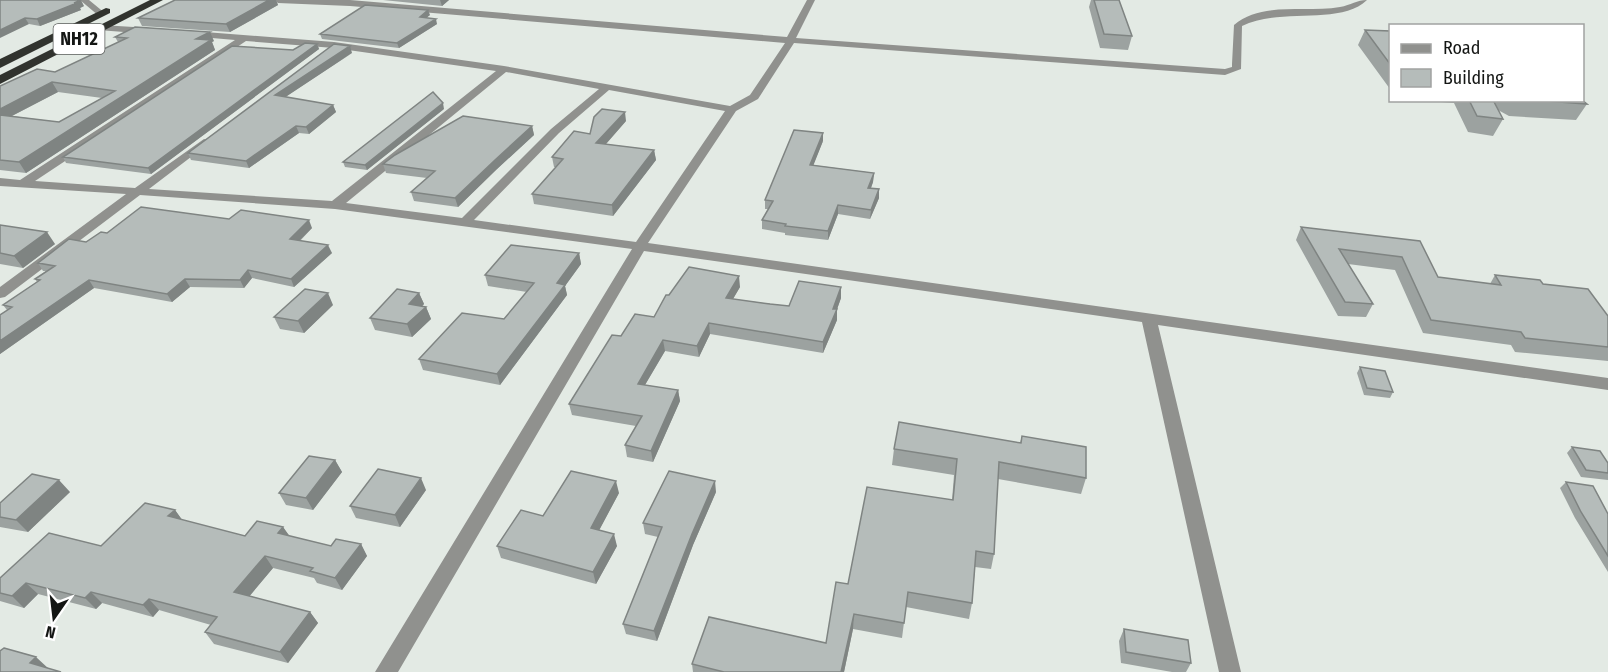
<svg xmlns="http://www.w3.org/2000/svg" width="1608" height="672" viewBox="0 0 1608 672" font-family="'Fira Sans Condensed',sans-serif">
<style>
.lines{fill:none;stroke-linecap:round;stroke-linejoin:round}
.street{fill:#90918e;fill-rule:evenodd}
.highway{fill:#31332e;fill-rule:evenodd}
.wall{fill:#9ca2a0;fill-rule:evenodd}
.shaded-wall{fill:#7f8482}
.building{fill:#b5bcba;stroke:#7f8482;stroke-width:1.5}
.labels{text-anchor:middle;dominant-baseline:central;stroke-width:4.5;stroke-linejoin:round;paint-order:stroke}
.shield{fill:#fff;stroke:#5a5c5a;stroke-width:1.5}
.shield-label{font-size:18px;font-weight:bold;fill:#141614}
</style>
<rect width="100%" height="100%" fill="#e3eae4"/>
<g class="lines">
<path class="street" d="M80 0H89L106 14 99 16Z
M274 0H350L787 37 807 0H815L796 38 1225 69 1232 67V64L1234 25C1262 1 1306 13 1340 7 1351 5 1357 0 1367 0 1340 26 1280 7 1242 26L1241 69 1225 75 794 43 758 99 736 111 648 243 1608 378V390L1158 325 1241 672H1219L1142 322 644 251 398 672H375L632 249 335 209 140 195 5 297 0 298V287L126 194 0 186V178L20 180 235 40 189 36 187 34 192 31 334 42 504 66 730 106 750 95 785 43 350 6 278 3ZM246 41 334 48 496 71 332 201 149 189 208 144V140L204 139 135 188 35 181ZM506 72 599 89 551 129 462 218 346 203ZM609 90 725 111 636 242 474 220 559 133Z
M101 25 150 28 155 31 150 34 98 30V26Z"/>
<path class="highway" d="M150 0H163L0 84V75Z
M106 8 110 9V13L0 68V59Z"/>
</g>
<path class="wall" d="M0 0 84 6 80 8 81 10 40 26 29 24Z
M175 0H276L278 5 230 32 142 26 138 18Z
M383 0H449L442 6Z
M1091 0H1119L1132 36 1128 50 1100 48 1089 7Z
M430 15 426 18 437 24 399 48 322 39 320 34Z
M1365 30 1390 31V89L1358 45Z
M115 37 214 41 212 42 215 50 26 173 0 170V86L55 72 118 42ZM58 92 102 98 59 122 12 116Z
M317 44 319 49 151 174 66 163 63 157 293 50Z
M352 53 285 97 333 105 336 112 309 134 299 133 249 168 191 160 188 153Z
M1439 100H1582L1587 104 1576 120 1509 116 1498 110 1503 119 1493 136 1468 132 1454 103 1441 102Z
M444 109 367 170 345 167 343 162Z
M626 121 606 144 654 150 656 160 613 216 534 204 532 194 556 167H554L552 157 590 134Z
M532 126 534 135 497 169 458 207 414 201 411 192 427 178 386 173 383 164Z
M823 141 813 165 874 173 873 182 871 188 879 198 870 219 838 214 828 240 785 235V233L762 229V220L768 209H765V200Z
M229 219 312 228 300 241 332 253 294 287 252 278 244 288 190 287 172 302 94 288 0 354V315L7 310 3 305 37 282 35 279 46 271H43L38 263 107 233Z
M0 225 55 244 23 268 0 264Z
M1301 227 1420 241 1438 277 1490 284 1495 275 1543 284 1608 316V361L1515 352 1511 345 1423 333 1395 270 1348 264 1373 304 1366 317 1338 316 1296 240Z
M579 253 581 264 565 286 567 295 500 385 423 370 419 359 504 319 527 292 488 286 485 275Z
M740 287 733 299 789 306 841 287V298L837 309V320L823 353 710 334 699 357 665 351 645 385 678 390 680 401 653 462 627 457 625 445 636 426 572 415 569 404 621 336 654 317 669 295Z
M419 293 424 304 422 306 426 307 431 319 412 337 375 330 370 318Z
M333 305 304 333 280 329 274 317Z
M1360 367 1393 392 1390 398 1364 395 1357 373Z
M1022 436 1086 478 1081 494 998 479 994 554 991 569 975 567 972 603 969 619 906 607 902 638 853 629 844 672H693L692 664 826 643 848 584 952 500 954 475 892 465 894 449 1020 443Z
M1572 447 1608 463V480L1581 477 1567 453Z
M335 460 342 472 313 510 286 505 279 493Z
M1566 482 1608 514V572L1575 518 1560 488Z
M426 490 400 527 356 518 350 506Z
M70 492 28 532 0 527V503Z
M716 492 693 545 657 641 626 634 623 624 658 537 645 534 643 523Z
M619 493 599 530 617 546 596 584 501 558 497 546 543 516Z
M175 510 182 520 245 536 283 527 289 536 331 546 361 544 367 556 342 590 317 583 314 578 273 568 249 596 310 612 318 623 288 663 214 644 205 632 211 625 159 610 153 617 102 603 96 609 38 594 24 608 0 601V578L101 546Z
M1124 629 1191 663 1186 672H1172L1121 663 1119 641Z"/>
<path class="shaded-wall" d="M81 0 84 6 80 8 81 10 40 26 37 19Z
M269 0H276L278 5 230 32 226 24Z
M440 0H449L442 6Z
M428 10 430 15 421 22 420 17Z
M25 18 29 24 0 38V30Z
M436 19 437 24 399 48 397 43Z
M210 32 214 41 212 42 215 50 26 173 19 162 196 39Z
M317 44 319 49 151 174 148 168Z
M350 46 352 53 278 102 275 95Z
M52 82 58 92 0 122V109Z
M443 103 444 109 367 170 365 165Z
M333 105 336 112 309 134 306 127Z
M625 112 626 121 598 153 596 143Z
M296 126 299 133 249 168 246 161Z
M532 126 534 135 497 169 458 207 455 198 495 160Z
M823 133V141L810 174V165Z
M654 150 656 160 613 216 612 205Z
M874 173 873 182 868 196V188Z
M879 189V198L870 219 871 210Z
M838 205V214L828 240V231Z
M309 220 312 228 293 247 290 239Z
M47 232 55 244 23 268 14 256Z
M328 245 332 253 294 287 291 279Z
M579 253 581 264 565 286 567 295 500 385 497 374 557 283Z
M248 270 252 278 244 288 240 280Z
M739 276 740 287 727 309 726 298Z
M185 279 190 287 172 302 167 294Z
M89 280 94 288 0 354V341Z
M841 287V298L835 315 837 309V320L823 353V342L833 309Z
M328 293 333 305 304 333 298 321Z
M419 293 424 304 413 316 409 304Z
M426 307 431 319 412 337 407 324Z
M709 323 710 334 699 357 697 346Z
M663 340 665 351 639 395 638 384Z
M678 390 680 401 653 462 651 451Z
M335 460 342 472 313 510 306 498Z
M421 478 426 490 400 527 395 515Z
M59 480 70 492 28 532 16 520Z
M616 481 619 493 594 540 591 528Z
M715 481 716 492 693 545 657 641 654 631 692 534Z
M175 510 183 521 168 516Z
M283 527 291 538 278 533Z
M614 534 617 546 596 584 593 572Z
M361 544 367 556 342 590 335 578Z
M265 556 273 568 243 604 234 592Z
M26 583 38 594 24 608 12 596Z
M91 592 102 603 96 609 85 598Z
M149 599 159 610 153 617 143 605Z
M310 612 318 623 288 663 280 652Z
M854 614 853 629 844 672H841Z
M36 657 49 669 30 663Z"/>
<path class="building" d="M0 0H81L74 3H77L37 19 25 18 0 30Z
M175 0H269L226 24 138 18Z
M1094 0H1119L1132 36 1104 34Z
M365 5 428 10 420 17 436 19 397 43 320 34Z
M135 27 210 32 196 39 211 40 19 162 0 160V115L59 122 115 91 52 82 0 109V86L37 69 55 72 127 38 115 37Z
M1365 30 1390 31V64Z
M305 43 317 44 148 168 63 157 232 46 293 50Z
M334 44 350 46 275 95 333 105 306 127 296 126 246 161 188 153Z
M433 92 443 103 365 165 343 162Z
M1469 100H1493L1503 119 1477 116Z
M1532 100H1582L1587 104Z
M602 109 625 112 596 143 654 150 612 205 532 194 563 159 552 157 574 131 590 134 594 117Z
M463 116 532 126 495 160 455 198 411 192 435 171 383 164 395 155Z
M794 130 823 133 810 165 874 173 868 188 879 189 871 210 838 205 828 231 785 226 786 224 762 220 773 201 765 200Z
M141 207 229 219 241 210 309 220 290 239 328 245 291 279 248 270 240 280 185 279 167 294 89 280 0 341V315L12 307 3 305 40 280 35 279 55 266 38 263 69 239 86 242 101 232 107 233Z
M0 225 47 232 14 256 0 253Z
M1301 227 1420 241 1438 277 1501 285 1495 275 1540 280 1543 284 1588 289 1608 316V347L1525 338 1521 332 1431 320 1402 257 1339 249 1373 304 1345 302Z
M511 245 579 253 557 283 565 285 497 374 419 359 462 313 504 319 534 283 485 275Z
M689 267 739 276 726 298 770 304 789 306 799 281 841 287 833 309H837L823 342 709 323 697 346 663 340 638 384 678 390 651 451 625 445 642 416 569 404 612 335 621 336 635 314 654 317 666 295H669Z
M305 289 328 293 298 321 274 317Z
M397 289 419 293 409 304 426 307 407 324 370 318Z
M1360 367 1385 371 1393 392 1367 388Z
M899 422 1021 443 1022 436 1086 447V478L999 462 994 554 976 551 972 603 908 592 904 623 854 614 841 672H724L692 664 709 617 826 643 836 582 848 584 867 487 953 500 957 459 894 449Z
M1572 447 1600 451 1608 463V473L1586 470Z
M309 456 335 460 306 498 279 493Z
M378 469 421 478 395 515 350 506Z
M571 471 616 481 591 528 614 534 593 572 497 546 521 510 543 516Z
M669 471 715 481 692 534 654 631 623 624 662 527 643 523Z
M32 474 59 480 16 520 0 517V503Z
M1566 482 1593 486 1608 514V556L1581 512Z
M145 503 175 510 168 516 245 536 257 521 283 527 278 533 331 546 336 539 361 544 335 578 310 571 313 568 265 556 234 592 310 612 280 652 205 632 217 617 149 599 143 605 91 592 85 598 26 583 12 596 0 593V578L49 533 101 546Z
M1124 629 1188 640 1191 663 1126 652Z
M4 648 36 657 30 663 61 672H0V651Z"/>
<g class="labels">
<rect class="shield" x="53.5" y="24" width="51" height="30" rx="4.5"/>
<g class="shield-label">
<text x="79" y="39">NH12</text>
</g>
</g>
<rect x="1389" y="24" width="195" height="78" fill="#ffffff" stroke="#a1a2a1" stroke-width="1.5"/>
<rect x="1401" y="44" width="30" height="9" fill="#90918e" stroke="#a1a2a1" stroke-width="1.5"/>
<text x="1443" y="54" font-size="18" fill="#141614">Road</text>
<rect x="1401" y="69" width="30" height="18" fill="#b5bcba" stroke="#a1a2a1" stroke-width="1.5"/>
<text x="1443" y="84" font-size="18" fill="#141614">Building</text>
<g transform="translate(54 618) rotate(194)" stroke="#ffffff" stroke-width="4.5" paint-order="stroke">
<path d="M0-4.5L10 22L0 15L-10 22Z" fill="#141614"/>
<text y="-9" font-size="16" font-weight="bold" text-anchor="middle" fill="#141614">N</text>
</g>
</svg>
